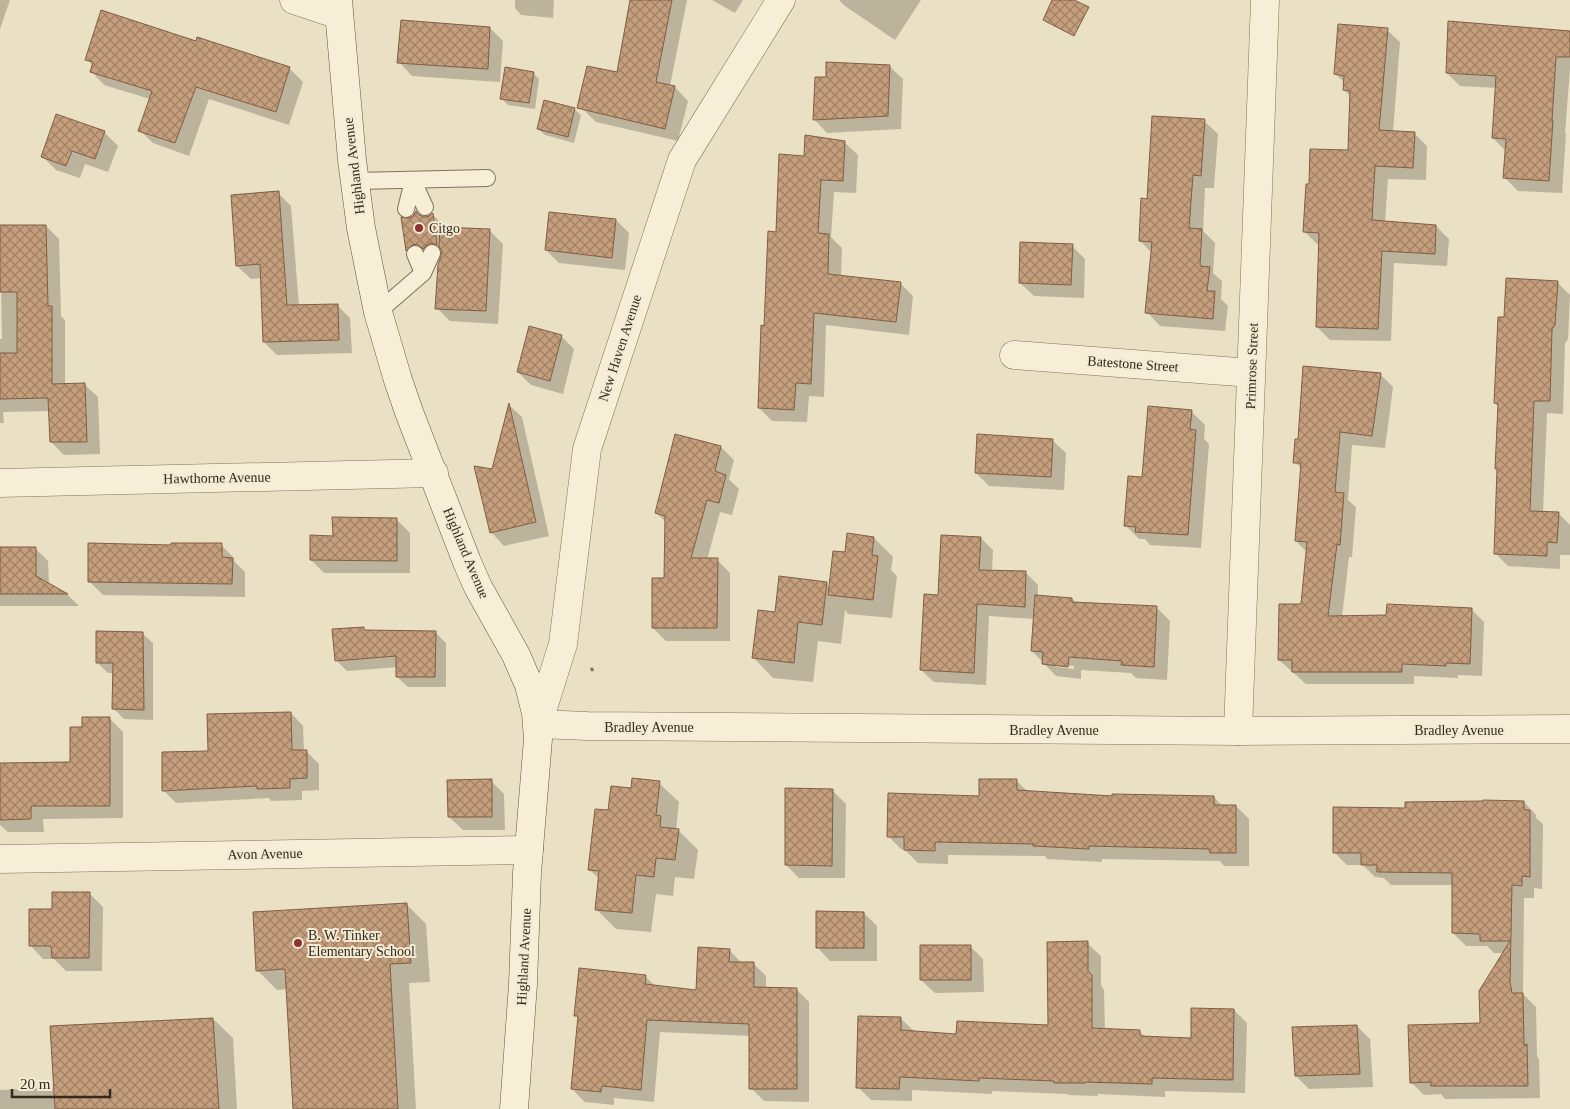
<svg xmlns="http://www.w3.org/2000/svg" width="1570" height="1109" viewBox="0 0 1570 1109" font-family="Georgia,serif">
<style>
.shadow{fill:#0003;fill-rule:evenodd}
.building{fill:url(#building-cross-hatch);stroke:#805e43}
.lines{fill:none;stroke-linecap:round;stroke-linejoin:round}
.service-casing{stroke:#83725b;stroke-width:18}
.minor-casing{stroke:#83725b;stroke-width:29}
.tertiary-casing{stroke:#83725b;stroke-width:29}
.secondary-casing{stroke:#64533f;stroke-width:29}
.path{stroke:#83725b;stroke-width:3;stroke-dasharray:4 2.5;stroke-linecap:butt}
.service{stroke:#f6eed6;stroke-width:16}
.minor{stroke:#f6eed6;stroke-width:28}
.tertiary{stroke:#f6eed6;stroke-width:28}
.secondary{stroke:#f6eed6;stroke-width:28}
.poi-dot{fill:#8d3430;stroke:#f2ead2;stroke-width:2}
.labels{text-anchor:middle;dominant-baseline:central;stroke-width:4;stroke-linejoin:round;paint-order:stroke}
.street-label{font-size:14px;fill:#342a1e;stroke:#f2ead2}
.poi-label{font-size:14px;fill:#342a1e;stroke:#f2ead2;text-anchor:start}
</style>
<defs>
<pattern id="building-cross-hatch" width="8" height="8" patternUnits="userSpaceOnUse" patternTransform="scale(1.25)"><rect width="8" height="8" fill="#c59e7c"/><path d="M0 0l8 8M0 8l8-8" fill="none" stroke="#a18165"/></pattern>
</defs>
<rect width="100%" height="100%" fill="#eae0c3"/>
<path class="shadow" d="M0 0H10L0 29Z
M515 0H554L553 18 521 15 515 8Z
M646 0H687L670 86 675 87 688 101 678 141 596 122 583 109 618 74Z
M712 0H743L735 13Z
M839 0H921L895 40 845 6Z
M490 28 503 41 500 82 412 76 399 62Z
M1387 30 1400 42 1393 132 1414 133 1427 146 1426 180 1388 179 1385 223 1436 226 1449 239 1447 266 1394 263 1391 341 1330 340 1317 327 1320 244H1317L1304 231 1310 185 1350 152 1351 97 1344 90 1345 83 1335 74Z
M1570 32V69L1565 133 1566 134 1562 193 1518 191 1504 177 1506 151 1493 138 1497 88 1460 86 1447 73Z
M196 42 289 68 303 82 289 125 209 99 189 156 153 143 139 130 150 99 104 85 91 71 93 66 87 59Z
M889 66 903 79 901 129 827 133 814 119 827 79Z
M533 73 539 79 535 109 508 105 501 98Z
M574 109 581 115 574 143 545 135 538 129Z
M1204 121 1218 134 1214 188H1205L1203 231 1215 243 1213 273 1222 281 1221 299 1228 306 1225 331 1160 326 1147 312 1152 253 1140 241 1148 200Z
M104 132 118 146 108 172 85 164 80 178 56 170 43 157Z
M844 142 858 155 856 193 834 192 831 237 842 248 841 277 900 283 913 296 909 335 826 325 824 397 809 396 807 422 772 421 759 408 766 327 777 233 805 157Z
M278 193 291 206 299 306 337 305 350 318 352 353 277 355 264 342 262 278 251 279 237 266Z
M433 215 439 221 440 228 490 231 503 244 498 324 450 321 437 308 443 252 442 250 438 249 430 254 424 250 418 251 413 256 407 250 402 219 423 218Z
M616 220 629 233 625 270 559 263 546 250Z
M0 226H46L59 239 61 316 65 320V385L84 384 98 397 100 454 64 455 51 442 50 411 3 412 4 423H0V339H2Z
M1072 246 1085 259 1084 298 1034 296 1020 283Z
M1557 282 1570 295 1568 339 1565 343 1563 414 1547 413 1543 513H1558L1570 525V555H1560V569L1508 566 1495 553 1498 471 1496 469 1499 407 1495 403 1505 319Z
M561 336 574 349 563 394 531 385 518 372Z
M1380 374 1393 387 1385 448 1352 445 1348 500 1356 507 1352 557H1349L1342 617H1387L1471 609 1484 622 1482 676 1458 675V678L1414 676V684H1306L1279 660 1302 606 1307 552 1296 541 1302 469 1295 462Z
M509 405 522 417 549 536 504 546 491 532 493 470Z
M1191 411 1205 425 1204 439 1209 444 1201 548 1150 545 1145 539H1139L1126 526 1143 478Z
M1052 440 1066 453 1064 490 989 486 976 473Z
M721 447 734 460 729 479 739 489 732 515 720 512 707 560H717L730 573V641H666L653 628 666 579V522L656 513Z
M397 520 410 533V573H324L311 560 334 537Z
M874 538 893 557 891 570 897 576 892 618 848 614 845 610 841 644 818 641 813 682 773 678 754 658 776 613 826 583 830 587 846 553Z
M981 538 993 550 992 571 1026 573 1038 585V597L1072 599 1076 603 1157 608 1170 621 1167 680 1136 678 1131 673 1081 670V679L1056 676 1032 651 1035 619 989 616 986 685 934 682 921 670 939 596ZM1053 664 1074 666V669L1056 667Z
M221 545 234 558V561L245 572V597L103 595 90 582 173 546Z
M0 548H35L48 561 49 584 68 595 79 606H0Z
M363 628 367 631 435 632 446 643V687H408L397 677 398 667 347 671 336 660Z
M142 633 153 643V720L124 719 114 709V673H108L98 663Z
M291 713 303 726 304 751H306L319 764V790L302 791V800L271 801 269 798 176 803 163 790 209 752Z
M109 718 123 732V818L43 819 44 832H8L0 825V764L71 763 83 728Z
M491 781 504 794 505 830H463L449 817Z
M1017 781 1028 792 1113 797H1214L1222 806H1236L1249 819V866H1224L1220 861 1102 859V862L1047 859 1045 856 948 855V864L918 863 905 850 901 849 888 836Z
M659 783 679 802 676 830H678L698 850 694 879 675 877 673 896 656 894 651 932 616 929 596 909 600 880 589 869 610 812 632 790Z
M832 790 846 804 845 878H799L786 865Z
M1524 802 1536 815V818L1543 824 1542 889 1534 888V898H1524L1523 994 1536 1007 1537 1056 1539 1059 1540 1098 1445 1099 1441 1094 1424 1095 1411 1082 1481 1024 1504 953H1494L1487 946H1466L1453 933 1454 885H1391L1384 878 1375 877 1363 865H1347L1334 852 1407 809Z
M89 893 103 907 102 971H66L54 959H43L30 945 53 911Z
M407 905 426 924 430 982 409 983 416 1109H294L288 989 277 990 257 970Z
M864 913 877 926V961H830L817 947Z
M1087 943 1101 956V985L1104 990 1105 1030 1139 1031 1146 1037 1192 1039 1234 1010 1247 1023 1245 1093 1165 1091V1097L1098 1094V1096L1068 1095 1067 1094 992 1091V1094L912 1090V1101L871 1100 858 1087 900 1018 914 1031 957 1035 1050 1027Z
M970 946 983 959 984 992 935 993 921 980Z
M729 950 742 963H753L766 976V989H796L809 1002V1102L764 1101 751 1088V1036L660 1032 654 1102 614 1098V1105L585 1102 572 1089 579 1019 575 1015 645 976 656 987 697 991Z
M213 1019 233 1038 237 1109H0V1090L55 1087Z
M1357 1026 1370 1039 1373 1087 1309 1089 1296 1076Z"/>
<path class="building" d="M630 0H672L656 82 675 86 665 129 577 108 587 66 617 72Z
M1052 0H1074L1089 7 1074 36 1043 20Z
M101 10 196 41 197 37 290 67 276 112 196 87 175 143 138 131 152 91 90 72 93 62 85 60Z
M401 20 490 27 488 69 397 63Z
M1448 21 1570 31V57H1556L1552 120H1553L1549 181 1503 178 1506 139 1492 138 1496 76 1446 73Z
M1338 24 1388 28 1379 130 1415 132 1413 168 1375 166 1372 220 1436 225 1435 254 1382 251 1378 329 1316 327 1319 233 1303 232 1306 184H1309L1310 149 1348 150 1350 91 1343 90 1344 76 1334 74Z
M826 62 890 65 888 116 813 120 815 77H826Z
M505 67 534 72 529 103 500 99Z
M544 100 575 108 568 137 537 129Z
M56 114 105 131 95 159 72 151 66 166 41 157Z
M1152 116 1205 119 1201 176 1193 175 1189 228 1202 229 1200 266 1210 267 1207 291H1215L1213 319 1145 313 1152 242 1139 241 1141 198 1147 199Z
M805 135 845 141 843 181 821 180 818 233 829 234 828 274 901 282 896 322 814 313 811 384 796 383 794 410 758 408 761 325 764 326 768 231 776 232 779 154 804 156Z
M279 191 287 305 338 304 339 340 263 342 260 264 236 266 231 195Z
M416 211 419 215 424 217 429 216 433 213 437 245 431 243 427 245 423 249 417 244 412 245 406 251 401 217 409 218 413 216Z
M549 212 616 219 612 258 545 250Z
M0 225H46L48 306H52V384L85 383 87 442H50L48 398 0 399V353H17V292H0Z
M440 227 490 229 486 311 435 309 438 265 442 252 439 246Z
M1020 242 1073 244 1071 285 1019 283Z
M1506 278 1558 281 1555 325 1552 329 1550 401H1534L1530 511 1559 512 1557 543 1547 542V556L1494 554 1497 469H1495L1498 404 1494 403 1498 317H1504Z
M529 326 562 335 550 381 517 372Z
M1303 366 1381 373 1372 436 1340 432 1335 492 1344 493 1340 545 1337 544 1328 616 1386 615 1387 604 1472 608 1470 664 1446 663V666L1402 664V672H1292V660H1278L1279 604H1301L1307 542 1295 541 1301 463H1293L1295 439H1298Z
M509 403 536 522 490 533 474 466 492 469Z
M1148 406 1192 410 1190 429 1196 430 1188 535 1135 532 1136 527 1124 526 1128 476 1142 477Z
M675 434 721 446 715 471 726 475 719 503 707 500 691 558H718L717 628H652V578H664L665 516 655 513Z
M977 434 1053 439 1051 477 975 473Z
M332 517 397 518V561L310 560V535L333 536Z
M847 533 874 537 872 555 878 556 873 600 828 595 833 551 845 552Z
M941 535 981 537 979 570 1026 571 1025 607 977 604 974 673 920 670 924 594 938 595Z
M88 543 171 545V543H222V557L233 558 232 584 88 582Z
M0 547H36V576L68 594H0Z
M779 576 827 582 822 625 798 622 794 663 752 658 758 610 775 612Z
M1035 595 1072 598V602L1157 606 1154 667 1121 665 1122 661 1069 657 1068 667 1042 664 1043 652 1031 651Z
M364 627V630L436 631 435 677H396V656L335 661 332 629Z
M96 631 143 632 144 710 112 709 113 663H96Z
M291 712 292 750H307V778L290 779V788L257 789V786L162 791V752L208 751 207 714Z
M82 717H110V806H31V819L0 820V763L70 762V727H82Z
M632 778 660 781 656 815 661 816 660 827 679 829 675 860 656 858 654 877 636 875 632 913 595 910 599 871 588 870 595 809 608 810 611 786 631 788Z
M492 779V817H448L447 780Z
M979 779H1017V790L1112 796V794L1214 796V805H1236V853H1210L1209 849 1089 846V849L1033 846V844L935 842V851L904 850V837H887L888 793 979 796Z
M785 788 833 789 832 866 785 865Z
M1483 800 1524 801V810H1530V877L1522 876V886L1512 885 1510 982 1512 993H1523L1524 1045 1527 1044 1528 1086H1431V1082L1410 1083 1408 1025 1480 1023 1479 991 1510 941H1480V934L1452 933V873L1377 872V865H1361V853H1333V807L1405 808V802L1483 801Z
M52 892H90L89 958H52L51 946H29V909H52Z
M407 903 411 963 390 964 398 1109H293L285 969 256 971 253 912Z
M816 911 864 912V948H816Z
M1088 941V971L1092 975V1028L1140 1030V1036L1191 1038V1008L1234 1009 1233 1080 1152 1078V1084L1085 1082V1083H1054V1081L979 1078V1081L900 1077 899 1089 856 1088 858 1016 901 1017V1030L956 1034 957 1021 1048 1025 1047 942Z
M920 945H971V980H920Z
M698 947 730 949 729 962H754V987L797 988V1089H749V1024L647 1020 641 1090 602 1086 601 1092 571 1089 578 1016H574L579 968 646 975 645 984 696 990Z
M213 1018 219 1109H55L50 1026Z
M1357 1025 1360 1074 1295 1076 1292 1027Z"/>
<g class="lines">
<defs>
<path id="service" d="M355 181 487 178
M406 209 413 181 425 207
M415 254 423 273
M378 312 423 273 432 253"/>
<path id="minor" d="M294 0 339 15
M1014 355 1251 373
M0 483 434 473
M538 724 563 644 587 449 682 160 781 0
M1238 731 1265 0
M0 859 529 850"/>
<path id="tertiary" d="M538 724 587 726 1238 731 1570 729"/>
<path id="secondary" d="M338 0 352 160 361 228 378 312 398 380 409 412 467 562 478 587 516 655 529 685 536 713 538 739 527 873 523 984 514 1109"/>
</defs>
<use href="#service" class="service-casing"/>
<use href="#minor" class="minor-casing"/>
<use href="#tertiary" class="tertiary-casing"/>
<use href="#secondary" class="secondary-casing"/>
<path class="path" d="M591 668 593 671"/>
<use href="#service" class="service"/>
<use href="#minor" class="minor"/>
<use href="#tertiary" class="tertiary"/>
<use href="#secondary" class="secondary"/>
</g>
<g class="poi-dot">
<circle cx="419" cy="228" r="5"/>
<circle cx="298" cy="943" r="5"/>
</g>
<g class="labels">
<g class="street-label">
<text transform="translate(354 166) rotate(-97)">Highland Avenue</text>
<text transform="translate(620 348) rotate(-72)">New Haven Avenue</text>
<text transform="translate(1133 364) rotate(4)">Batestone Street</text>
<text transform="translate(1252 366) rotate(-88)">Primrose Street</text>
<text transform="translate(217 478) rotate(-1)">Hawthorne Avenue</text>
<text transform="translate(466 553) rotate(67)">Highland Avenue</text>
<text x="649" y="727">Bradley Avenue</text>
<text x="1054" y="730">Bradley Avenue</text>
<text x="1459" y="730">Bradley Avenue</text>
<text transform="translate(265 854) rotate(-1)">Avon Avenue</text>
<text transform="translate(524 957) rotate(-87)">Highland Avenue</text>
</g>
<g class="poi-label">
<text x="429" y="228">Citgo</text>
<text x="308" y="935">B. W. Tinker<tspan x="308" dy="16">Elementary School</tspan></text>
</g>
</g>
<path d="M12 1089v8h98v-8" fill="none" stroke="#342a1e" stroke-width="2.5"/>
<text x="20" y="1089" font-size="15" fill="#342a1e" stroke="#f2ead2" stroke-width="4" paint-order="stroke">20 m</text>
</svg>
